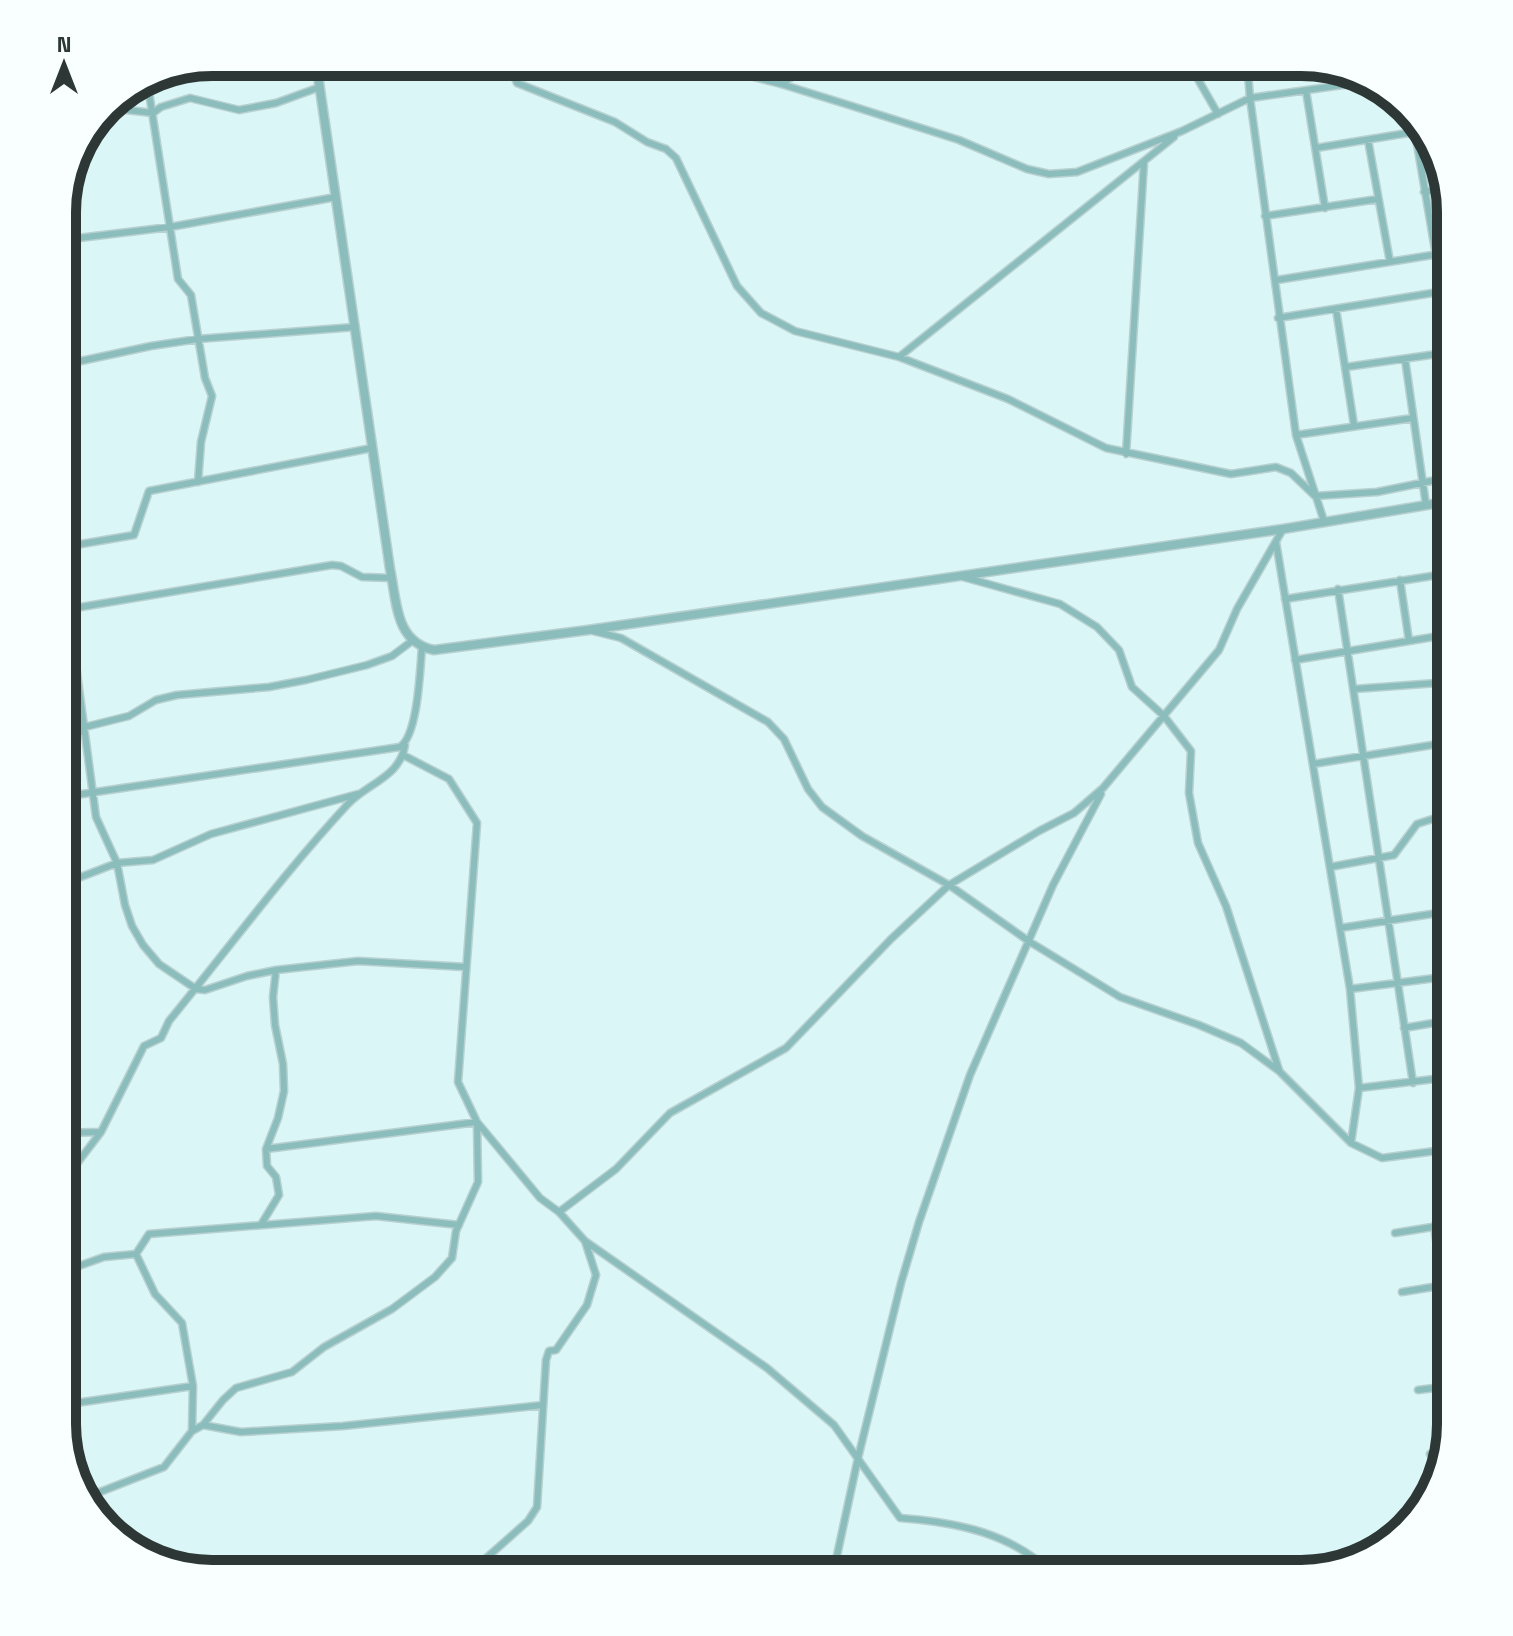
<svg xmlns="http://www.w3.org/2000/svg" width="1513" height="1636" viewBox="0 0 1513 1636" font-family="'Space Grotesk',sans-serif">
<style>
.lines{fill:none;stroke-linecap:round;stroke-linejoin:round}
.minor-casing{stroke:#b8d0d0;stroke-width:9}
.tertiary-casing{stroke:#b8d0d0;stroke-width:11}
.minor{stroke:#8cbdbd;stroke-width:6}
.tertiary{stroke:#8cbdbd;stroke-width:8}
.rim{fill:none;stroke:#2c3736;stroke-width:10}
</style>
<rect width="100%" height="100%" fill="#dbf6f6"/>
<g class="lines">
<defs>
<path id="minor" d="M508 62 517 83 615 122 647 142 666 149 676 158 737 286 761 313 795 331 899 357 1008 399 1106 448 1231 474 1276 467 1291 473 1315 496 1377 492 1451 477
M695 62 781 84 852 106 959 140 1027 169 1049 174 1077 172 1182 131 1250 98 1247 62
M1188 62 1218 114
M781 84 816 62
M148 86 178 279 191 295 205 378 212 396 201 442 198 482
M1306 91 1325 208
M102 113 118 109 153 113 161 107 190 98 239 110 276 103 320 87
M1412 114 1451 344
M1368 140 1390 262
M1316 148 1414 132
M1424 192 1443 188
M1265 216 1378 199
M62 240 170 227 336 197
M1277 280 1451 252
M1336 309 1354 425
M1278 318 1451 290
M899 357 1174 137
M1405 359 1426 505
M62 365 151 346 198 339 355 327
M1346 367 1451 352
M1296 435 1413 418
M1126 454 1144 162
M1324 521 1296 435 1250 98 1371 81
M62 538 63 568 96 817 117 863 125 905 132 926 143 945 159 964 196 989 205 990 247 976 276 970 358 961 466 967
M1276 542 1350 989 1359 1088 1351 1143
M64 547 134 535 149 491 372 448
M963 577 1060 604 1097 627 1119 650 1132 687 1164 716 1191 751 1189 793 1198 843 1226 906 1279 1070
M1400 580 1409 641
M1338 589 1413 1083
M1285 599 1451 573
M69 609 332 565 341 566 362 577 392 578
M593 631 621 638 768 722 784 739 808 789 822 807 862 836 949 885 1030 942 1120 997 1199 1025 1241 1043 1279 1071 1351 1143 1382 1158 1451 1149
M1295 660 1451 634
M1354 689 1451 682
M62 697 79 694
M62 749 85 727 129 716 156 700 177 695 269 687 306 680 367 665 392 656 412 641
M1313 764 1451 742
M62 797 400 747C418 735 420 670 422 647
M1438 817 1451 894
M1330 867 1394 855 1417 824 1451 813
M62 888 73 880 117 863 153 860 211 834 358 794
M1340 928 1451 911
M1350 989 1451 976
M1404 1028 1451 1020
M1359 1088 1451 1077
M62 1133 101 1132
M266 1149 477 1122 540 1198 559 1212 585 1241 596 1275 587 1305 556 1350 549 1351 546 1360 537 1507 528 1521 468 1574
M62 1183 101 1132 144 1046 161 1038 169 1021C228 949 284 873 348 804 368 783 400 777 405 745
M559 1212 616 1169 670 1113 786 1048 891 939 949 885 1039 831 1074 813 1103 788 1219 650 1237 609 1283 529
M262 1223 279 1195 276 1177 267 1166 266 1149 278 1118 284 1091 283 1064 275 1025 273 997 276 970
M1434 1226 1451 1334
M1395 1233 1451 1224
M585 1241 767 1368 834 1425 900 1518C956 1522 1012 1533 1053 1574
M136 1254 155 1294 182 1323 193 1386 192 1431
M62 1272 104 1257 136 1254 149 1234 376 1216 459 1225
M1402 1292 1451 1284
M1418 1390 1451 1386
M62 1405 193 1386
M203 1425 241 1432 343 1426 543 1405
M1430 1454 1444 1452
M87 1497 164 1467 192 1431 203 1425 223 1400 236 1388 292 1372 324 1347 392 1309 435 1277 452 1258 456 1231 478 1182 477 1122 458 1082 477 823 449 779 403 755
M833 1574 858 1458 901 1283 919 1222 970 1075 1053 885 1101 794"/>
<path id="tertiary" d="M316 62 390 569C397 602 395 642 434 650L588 630 1283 529 1451 501"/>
</defs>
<use href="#minor" class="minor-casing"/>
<use href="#tertiary" class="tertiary-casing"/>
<use href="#minor" class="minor"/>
<use href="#tertiary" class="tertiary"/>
</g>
<path d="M0 0H1513V1636H0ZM212 76H1301A136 136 0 0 1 1437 212V1424A136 136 0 0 1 1301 1560H212A136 136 0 0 1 76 1424V212A136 136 0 0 1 212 76Z" fill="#f9fefe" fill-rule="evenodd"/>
<path class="rim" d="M212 76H1301A136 136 0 0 1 1437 212V1424A136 136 0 0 1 1301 1560H212A136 136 0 0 1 76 1424V212A136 136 0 0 1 212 76Z"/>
<g transform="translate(64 64)" stroke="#f9fefe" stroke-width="6" paint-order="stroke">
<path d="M0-6L14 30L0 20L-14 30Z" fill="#2c3736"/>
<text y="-12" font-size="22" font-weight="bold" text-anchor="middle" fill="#2c3736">N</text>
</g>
</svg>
